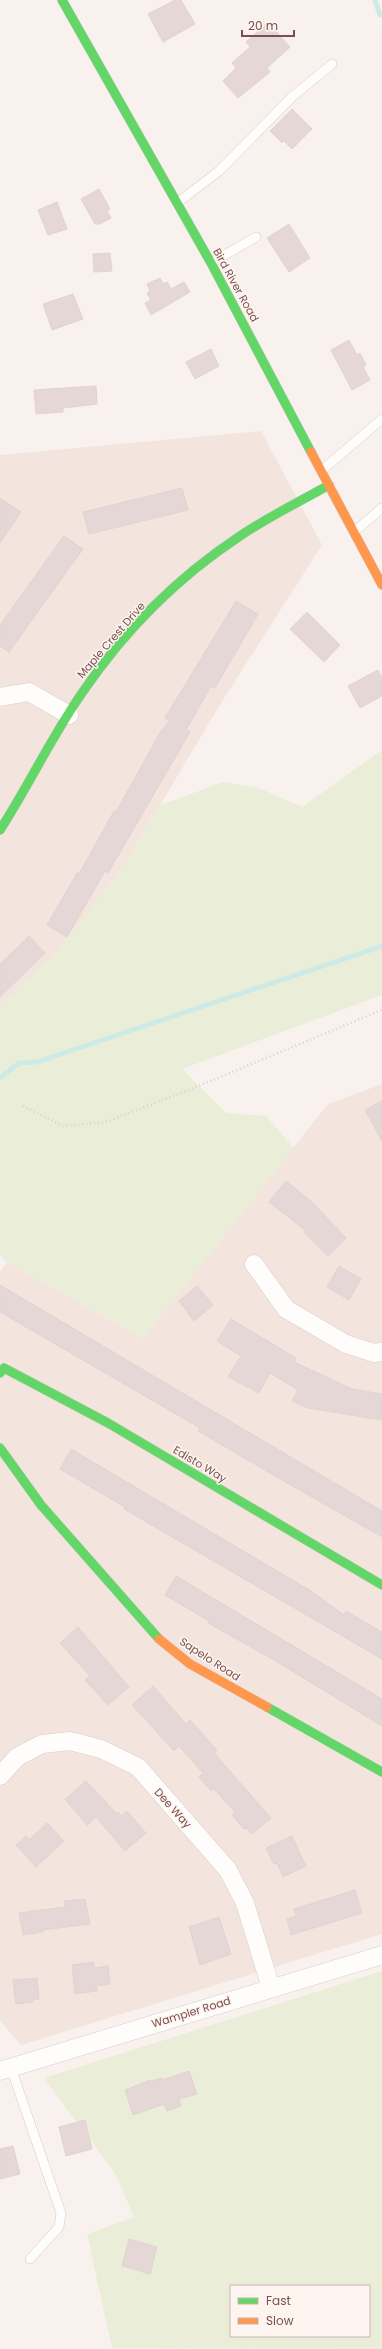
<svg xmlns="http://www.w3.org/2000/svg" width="382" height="2349" viewBox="0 0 382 2349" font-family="Poppins,sans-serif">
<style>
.residential{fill:#f3e5de}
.green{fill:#eaeed8;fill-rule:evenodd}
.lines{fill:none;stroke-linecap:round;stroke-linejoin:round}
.stream{stroke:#ceeae6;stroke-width:5}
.building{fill:#e5d7d5;stroke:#e1d3d0}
.lane-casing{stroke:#d7cdca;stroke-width:10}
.street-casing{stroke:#d7cdca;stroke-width:19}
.fast-casing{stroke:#d9cecb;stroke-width:10}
.slow-casing{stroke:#d9cecb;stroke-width:10}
.path{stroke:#dad0cf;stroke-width:2.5;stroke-dasharray:1 3;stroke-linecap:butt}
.lane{stroke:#fefdfc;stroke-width:9}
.street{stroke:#fefdfc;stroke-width:18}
.fast{stroke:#63d668;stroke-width:9}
.slow{stroke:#ff974d;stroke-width:9}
.labels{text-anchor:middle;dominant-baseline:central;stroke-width:3;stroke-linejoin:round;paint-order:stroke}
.street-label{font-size:11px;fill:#78504c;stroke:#fff5f0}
</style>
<rect width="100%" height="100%" fill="#f8f1ee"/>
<path class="residential" d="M261 431 322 545 221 703 122 869 37 977 0 1009V455Z
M382 1084V1934L21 2045 0 2021V1272L7 1262 143 1338 328 1104Z"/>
<path class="green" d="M382 750V995L182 1069 226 1113 266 1116 294 1148 143 1338 7 1262 0 1255V1006L54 955 115 878 161 805 223 782 259 788 302 807Z
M382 1971V2349L112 2348 87 2234 134 2217 115 2173 44 2078ZM231 2286H369V2336H231Z"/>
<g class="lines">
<path class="stream" d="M375 0 380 15
M0 1078 19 1063 37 1062 382 946"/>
</g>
<path class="building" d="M175 0H181L195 24 163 42 148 14Z
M268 22 290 47 267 68 270 72 238 98 223 81 236 68 232 63 250 47 246 42Z
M292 109 312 129 292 149 284 141 282 143 270 131Z
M99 189 110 209 107 211 111 218 100 224H95L81 199Z
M57 202 67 229 48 235 38 210Z
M289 224 310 258 289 272 267 238Z
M110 253 112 271 94 272 93 254Z
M160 278 163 284 167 282 171 289 184 282 190 292 151 315 145 303 151 300 147 293 150 291 147 284Z
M73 294 83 319 52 330 43 304Z
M349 340 357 355 360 353 366 365 363 367 370 380 352 390 331 350Z
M211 349 219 366 195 379 186 362Z
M96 386 97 404 63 408V412L36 414 34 390Z
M182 488 188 510 89 534 83 512Z
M0 498 21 512 0 543Z
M64 536 83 549 9 652 0 646V625Z
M236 601 258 614 215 688 211 686 186 730 190 732 108 873 105 871 67 937 47 925 77 873 79 874 114 811 116 812 161 731 170 721 165 718Z
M307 612 340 645 324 662 290 629Z
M378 670 382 678V696L360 708 348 686Z
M29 936 45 953 0 997V964Z
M382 1101V1141L365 1110Z
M286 1181 312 1202 346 1238 328 1256 304 1232 305 1230 269 1202Z
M339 1266 361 1279 349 1300 327 1287Z
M0 1285 382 1511V1537L282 1480 198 1431 200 1428 0 1312Z
M197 1286 213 1305 194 1321 179 1301Z
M231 1319 296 1358 294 1362 352 1389 382 1394V1420L308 1408 292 1401 298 1390 270 1373 259 1393 228 1377 241 1356 217 1341Z
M71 1449 311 1591 344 1615 346 1611 382 1632V1659L124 1509 125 1507 60 1469Z
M176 1576 382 1699V1726L274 1660 208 1623 209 1621 165 1595Z
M78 1627 129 1687 108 1705 85 1680 90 1676 60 1643Z
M153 1686 186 1724 190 1720 217 1750 214 1753 271 1818 252 1834 247 1828 244 1829 232 1815 235 1812 214 1789 211 1791 199 1777 203 1773 179 1746 174 1751 132 1705Z
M86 1781 116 1813 118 1812 121 1816 127 1811 146 1833 125 1851 96 1817 87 1825 65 1799Z
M47 1823 64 1841 36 1867 16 1845 26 1836 29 1840Z
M292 1836 306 1866 283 1877 277 1863 274 1864 266 1848Z
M355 1890 362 1913 291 1935 287 1919 296 1916 294 1909Z
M85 1899 90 1924 43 1930V1932L23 1935 19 1913 65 1907 64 1901Z
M219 1917 231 1954 200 1965 189 1927Z
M94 1962V1968L108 1966 110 1984 97 1986V1991L75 1994 72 1965Z
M37 1978 39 1999H33V2002L16 2004 13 1980Z
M189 2071 197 2094 179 2099 181 2106 167 2111 164 2104 133 2115 125 2090 150 2080 151 2081 162 2078 163 2080Z
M85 2120 92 2149 66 2156 59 2127Z
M13 2146 20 2174 0 2179V2149Z
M129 2239 157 2247 150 2274 122 2266Z"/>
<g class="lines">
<defs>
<path id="lane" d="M177 203 219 171 293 96 332 64
M211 263 256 237
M321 471 382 419
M354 532 382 508
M11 2068 61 2213 59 2227 30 2259"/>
<path id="street" d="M0 697 29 692 69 715
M254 1264 286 1309 346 1344 374 1353 382 1352
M0 1776 17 1757 42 1744 70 1741 101 1749 138 1767 228 1870 245 1903 271 1988
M0 2071 382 1955"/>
<path id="fast" d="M62 0 211 263 311 452
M0 830C29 785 52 736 82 693 124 631 178 577 240 536 268 517 299 502 329 485
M0 1373 4 1368 108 1423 382 1585
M0 1448 41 1505 159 1639
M267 1707 382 1772"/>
<path id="slow" d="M311 452 382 585
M159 1639 190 1664 267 1707"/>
</defs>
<use href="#lane" class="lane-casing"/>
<use href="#street" class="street-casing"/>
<use href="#fast" class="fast-casing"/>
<use href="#slow" class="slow-casing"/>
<path class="path" d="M23 1106 63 1126 106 1122 196 1087 382 1010"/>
<use href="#lane" class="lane"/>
<use href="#street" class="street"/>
<use href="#fast" class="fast"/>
<use href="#slow" class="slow"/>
</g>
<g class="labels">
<g class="street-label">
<text transform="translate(236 285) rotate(61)">Bird River Road</text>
<text transform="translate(111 640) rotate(-49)">Maple Crest Drive</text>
<text transform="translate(200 1464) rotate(31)">Edisto Way</text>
<text transform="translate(210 1659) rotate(33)">Sapelo Road</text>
<text transform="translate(173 1808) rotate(48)">Dee Way</text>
<text transform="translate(191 2012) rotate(-17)">Wampler Road</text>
</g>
</g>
<rect x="230" y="2285" width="140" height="52" fill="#fff5f0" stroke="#c9b3ae"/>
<rect x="238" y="2298" width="20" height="6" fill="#63d668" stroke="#c9b3ae"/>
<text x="266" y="2305" font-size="12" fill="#78504c">Fast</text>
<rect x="238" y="2318" width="20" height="6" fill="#ff974d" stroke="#c9b3ae"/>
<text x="266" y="2325" font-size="12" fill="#78504c">Slow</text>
<path d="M242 30v6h52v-6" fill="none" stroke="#78504c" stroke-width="2"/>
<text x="248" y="30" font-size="12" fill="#78504c" stroke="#fff5f0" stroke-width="3" paint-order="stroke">20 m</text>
</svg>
